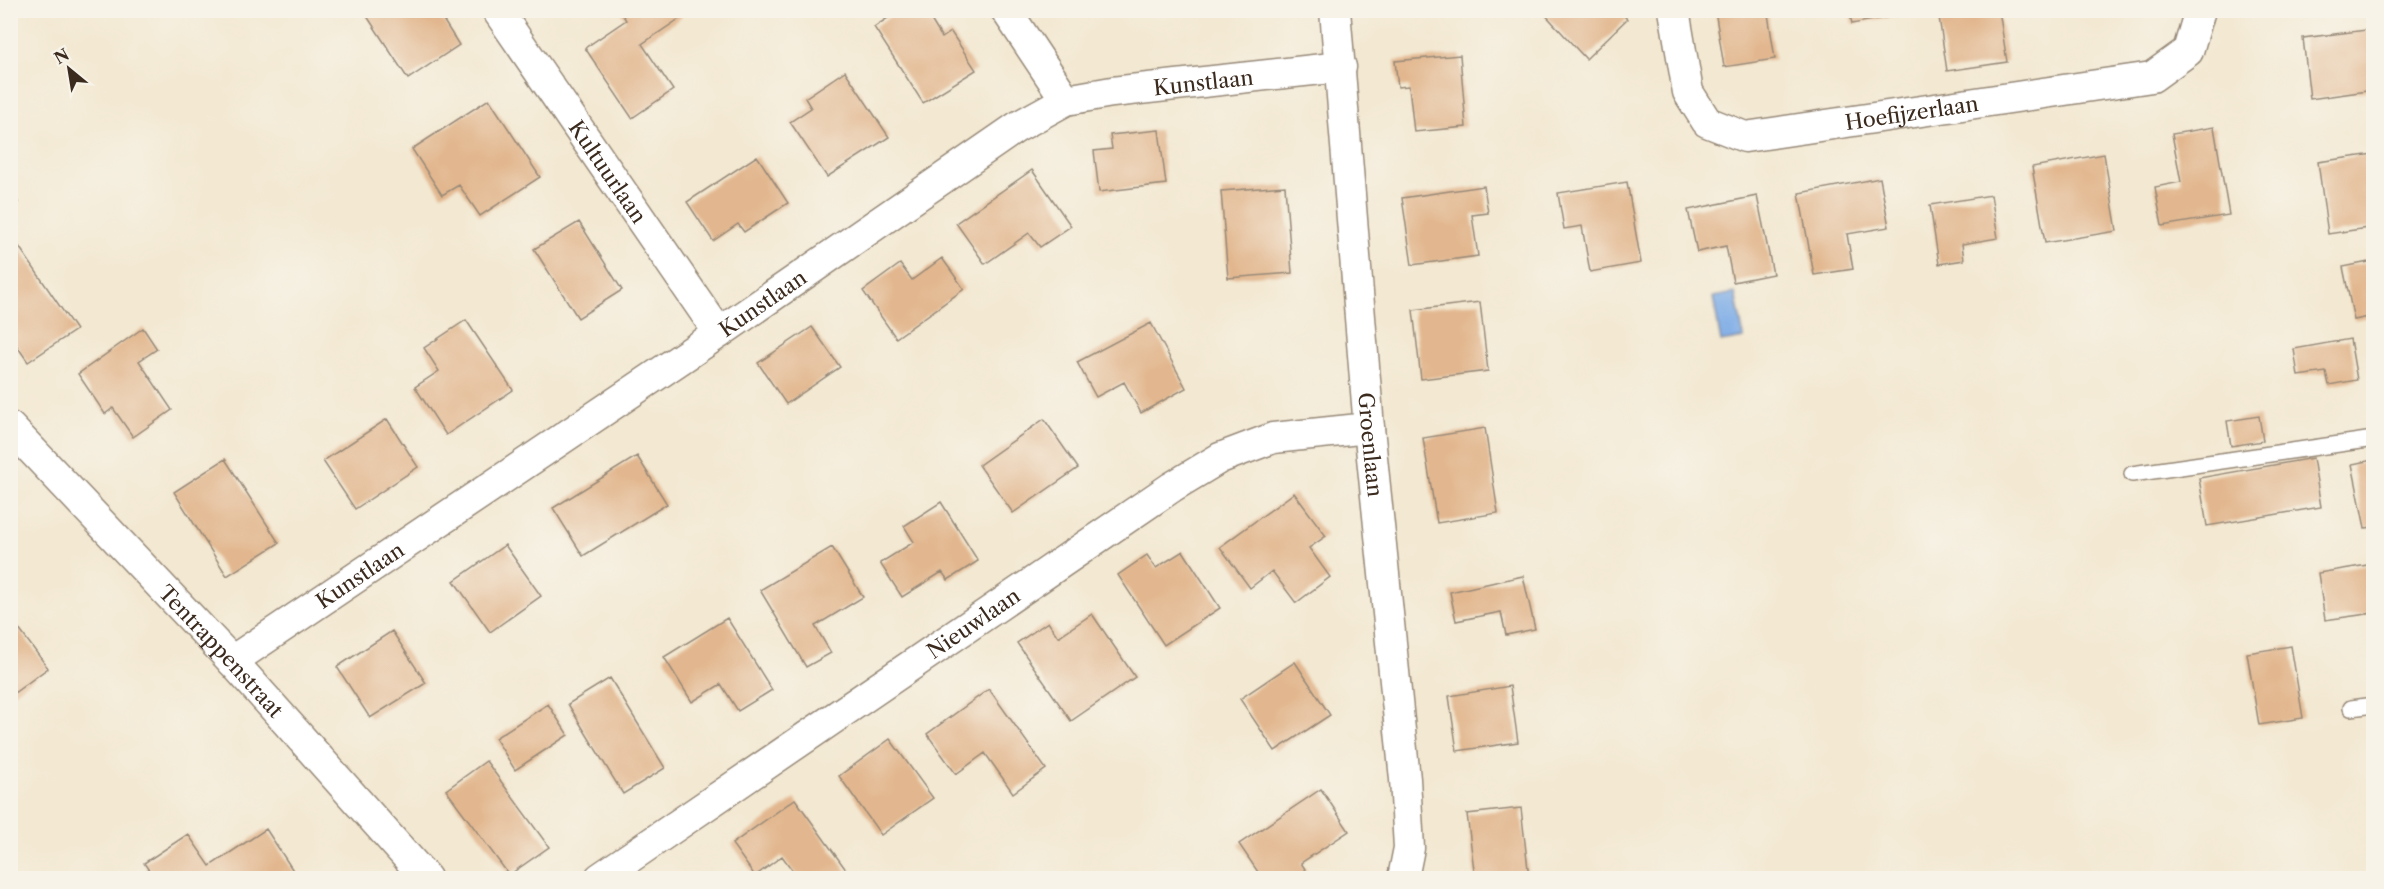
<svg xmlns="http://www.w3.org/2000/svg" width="2384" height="889" viewBox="0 0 2384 889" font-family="'Libre Caslon Text',serif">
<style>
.water{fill:#7dace7;stroke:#5c6b82;stroke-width:1.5}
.building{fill:#e2b78f}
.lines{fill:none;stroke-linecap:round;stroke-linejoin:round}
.service-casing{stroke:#978978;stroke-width:18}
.minor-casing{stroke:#978978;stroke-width:33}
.service{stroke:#fff;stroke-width:15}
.minor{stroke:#fff;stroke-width:30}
.labels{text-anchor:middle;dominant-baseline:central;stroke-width:6;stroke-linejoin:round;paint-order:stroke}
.street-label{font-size:21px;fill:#3b2a1e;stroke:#f7f3e8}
</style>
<rect width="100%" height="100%" fill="#f7f3e8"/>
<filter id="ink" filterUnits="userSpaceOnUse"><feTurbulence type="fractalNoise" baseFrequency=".0167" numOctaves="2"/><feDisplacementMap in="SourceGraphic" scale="12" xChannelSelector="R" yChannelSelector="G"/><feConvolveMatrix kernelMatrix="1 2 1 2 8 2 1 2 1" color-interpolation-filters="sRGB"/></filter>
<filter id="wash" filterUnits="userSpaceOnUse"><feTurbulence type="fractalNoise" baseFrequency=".008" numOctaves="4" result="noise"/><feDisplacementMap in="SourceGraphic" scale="24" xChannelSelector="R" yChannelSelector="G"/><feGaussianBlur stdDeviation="1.35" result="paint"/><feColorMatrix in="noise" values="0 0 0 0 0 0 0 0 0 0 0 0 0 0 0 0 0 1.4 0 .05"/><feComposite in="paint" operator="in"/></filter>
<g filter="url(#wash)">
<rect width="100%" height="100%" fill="#f3e8d1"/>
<path class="water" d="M1735 293 1744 338 1721 342 1713 297Z"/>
<g id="blocks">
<path class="building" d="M363 10H437L459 45 408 79Z
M619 10H678L682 17 642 44 673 90 632 118 585 48 626 20Z
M900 10H925L942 38 951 32 976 70 923 103 874 27Z
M1541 10H1619L1627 19 1586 59Z
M1715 10H1779L1768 14 1775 59 1724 67Z
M1849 10H1899L1900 15 1852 24Z
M1938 10H1999L2007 62 1947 71Z
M2374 29V90L2310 99 2303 38Z
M1460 55 1466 127 1414 132 1409 86 1398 87 1395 61Z
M845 71 889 137 827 177 790 122 811 108 805 98Z
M489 99 540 177 480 216 459 185 442 195 412 149Z
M2214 127 2229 215 2162 226 2155 187 2181 182 2172 134Z
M1159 130 1166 184 1099 192 1094 151 1112 149 1110 135Z
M2104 154 2117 231 2045 243 2032 167Z
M2373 154 2374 227 2328 234 2318 162Z
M757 156 788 203 744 232 738 224 713 241 687 202Z
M1032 170 1071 226 1040 247 1029 233 985 264 956 223Z
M1880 178 1889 227 1847 234 1853 269 1814 275 1799 193Z
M1627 182 1641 263 1590 272 1582 226 1564 229 1558 193Z
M1285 186 1292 273 1228 278 1221 191Z
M1484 186 1488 213 1472 215 1478 256 1412 265 1402 198Z
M10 192 18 202 10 208Z
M1991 195 1998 238 1962 244 1964 260 1939 264 1930 205Z
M1757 196 1773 274 1733 282 1726 246 1697 252 1688 210Z
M579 222 622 290 578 318 534 249Z
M18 245 76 330 28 362 10 336V251Z
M942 258 964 289 896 338 863 291 900 264 912 280Z
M2374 261V316L2354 320 2343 267Z
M1480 302 1488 371 1421 379 1413 310Z
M466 320 513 390 446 435 415 387 439 371 424 348Z
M1151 323 1186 388 1141 413 1124 382 1096 397 1077 362Z
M812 327 840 367 786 404 758 363Z
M143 328 157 349 139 361 172 410 133 437 113 408 105 414 78 374Z
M2350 339 2357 380 2329 385 2326 372 2298 376 2294 349Z
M2259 416 2263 441 2231 446 2227 421Z
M387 419 418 467 355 509 323 461Z
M1044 419 1078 468 1013 513 979 465Z
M1485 428 1498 513 1437 523 1423 438Z
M637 456 667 504 583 556 553 508Z
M2313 458 2321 507 2207 526 2199 478Z
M225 459 279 543 227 576 174 492Z
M2374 460V527L2365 528 2352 464Z
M1294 493 1326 536 1309 548 1330 577 1296 603 1272 571 1250 588 1220 547Z
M941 502 978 561 948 580 942 572 902 597 880 563 914 542 904 526Z
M505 545 541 596 490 632 454 581Z
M832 547 863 597 815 626 831 653 806 667 760 590Z
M1183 551 1220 608 1164 645 1118 575 1147 555 1156 568Z
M2374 564V613L2325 620 2318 573Z
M1523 576 1535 629 1506 635 1501 612 1456 621 1450 592Z
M1092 614 1135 677 1071 721 1017 643 1048 622 1058 637Z
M10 617 48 668 10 696Z
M727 618 772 690 738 711 721 684 692 702 664 657Z
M392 631 426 683 370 718 337 667Z
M2291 646 2303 718 2259 725 2247 653Z
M1295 662 1330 715 1275 751 1240 699Z
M610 678 665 768 623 794 568 704Z
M1510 686 1518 742 1457 751 1449 696Z
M989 689 1046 769 1013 793 985 753 956 774 927 734Z
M548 704 568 735 515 770 495 738Z
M890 739 933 798 881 835 839 776Z
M486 761 549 847 509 875 446 790Z
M1321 789 1349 831 1301 863 1311 878H1262L1239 844Z
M795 799 852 878H798L782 856 755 876 732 844Z
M1521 808 1529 878H1475L1467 814Z
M266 829 298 878H154L144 863 188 834 210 866Z"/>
</g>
</g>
<g filter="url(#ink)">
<use href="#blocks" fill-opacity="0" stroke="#978978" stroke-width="1.5"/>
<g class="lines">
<defs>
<path id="service" d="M2132 474 2374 439
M2351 708 2374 705"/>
<g id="minor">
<path id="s1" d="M497 10 719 333"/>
<path d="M1006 10 1066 100"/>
<path id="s2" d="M1335 10 1369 428 1405 779 1409 848 1403 878"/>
<path id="s3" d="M1674 10 1688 92 1707 122 1745 137 2152 77 2188 51 2200 10"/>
<path id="s4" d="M10 427 232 661 426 878"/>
<path id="s5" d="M232 661 719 333 1017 127 1066 100 1112 92 1341 67"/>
<path id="s6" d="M600 878 1172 487 1220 458 1273 438 1369 428"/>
</g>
</defs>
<use href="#service" class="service-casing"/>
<use href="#minor" class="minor-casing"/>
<use href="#service" class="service"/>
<use href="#minor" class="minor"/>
</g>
</g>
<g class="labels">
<g class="street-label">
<text stroke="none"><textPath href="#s5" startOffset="1144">Kunstlaan</textPath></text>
<text stroke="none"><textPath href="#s3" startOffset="328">Hoefijzerlaan</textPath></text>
<text stroke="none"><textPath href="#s1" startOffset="196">Kultuurlaan</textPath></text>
<text stroke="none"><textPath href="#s5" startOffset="640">Kunstlaan</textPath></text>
<text stroke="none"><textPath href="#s2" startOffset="436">Groenlaan</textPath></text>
<text stroke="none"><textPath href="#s5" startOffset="154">Kunstlaan</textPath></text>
<text stroke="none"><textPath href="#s6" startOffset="452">Nieuwlaan</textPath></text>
<text stroke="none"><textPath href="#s4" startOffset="308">Tentrappenstraat</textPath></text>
</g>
</g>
<rect width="2384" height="889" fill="none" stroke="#f7f3e8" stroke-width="36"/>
<g transform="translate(69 69) rotate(330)" stroke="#f7f3e8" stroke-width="4.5" paint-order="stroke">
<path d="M0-4.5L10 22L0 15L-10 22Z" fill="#3b2a1e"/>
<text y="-9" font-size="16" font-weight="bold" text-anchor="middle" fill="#3b2a1e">N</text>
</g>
</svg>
